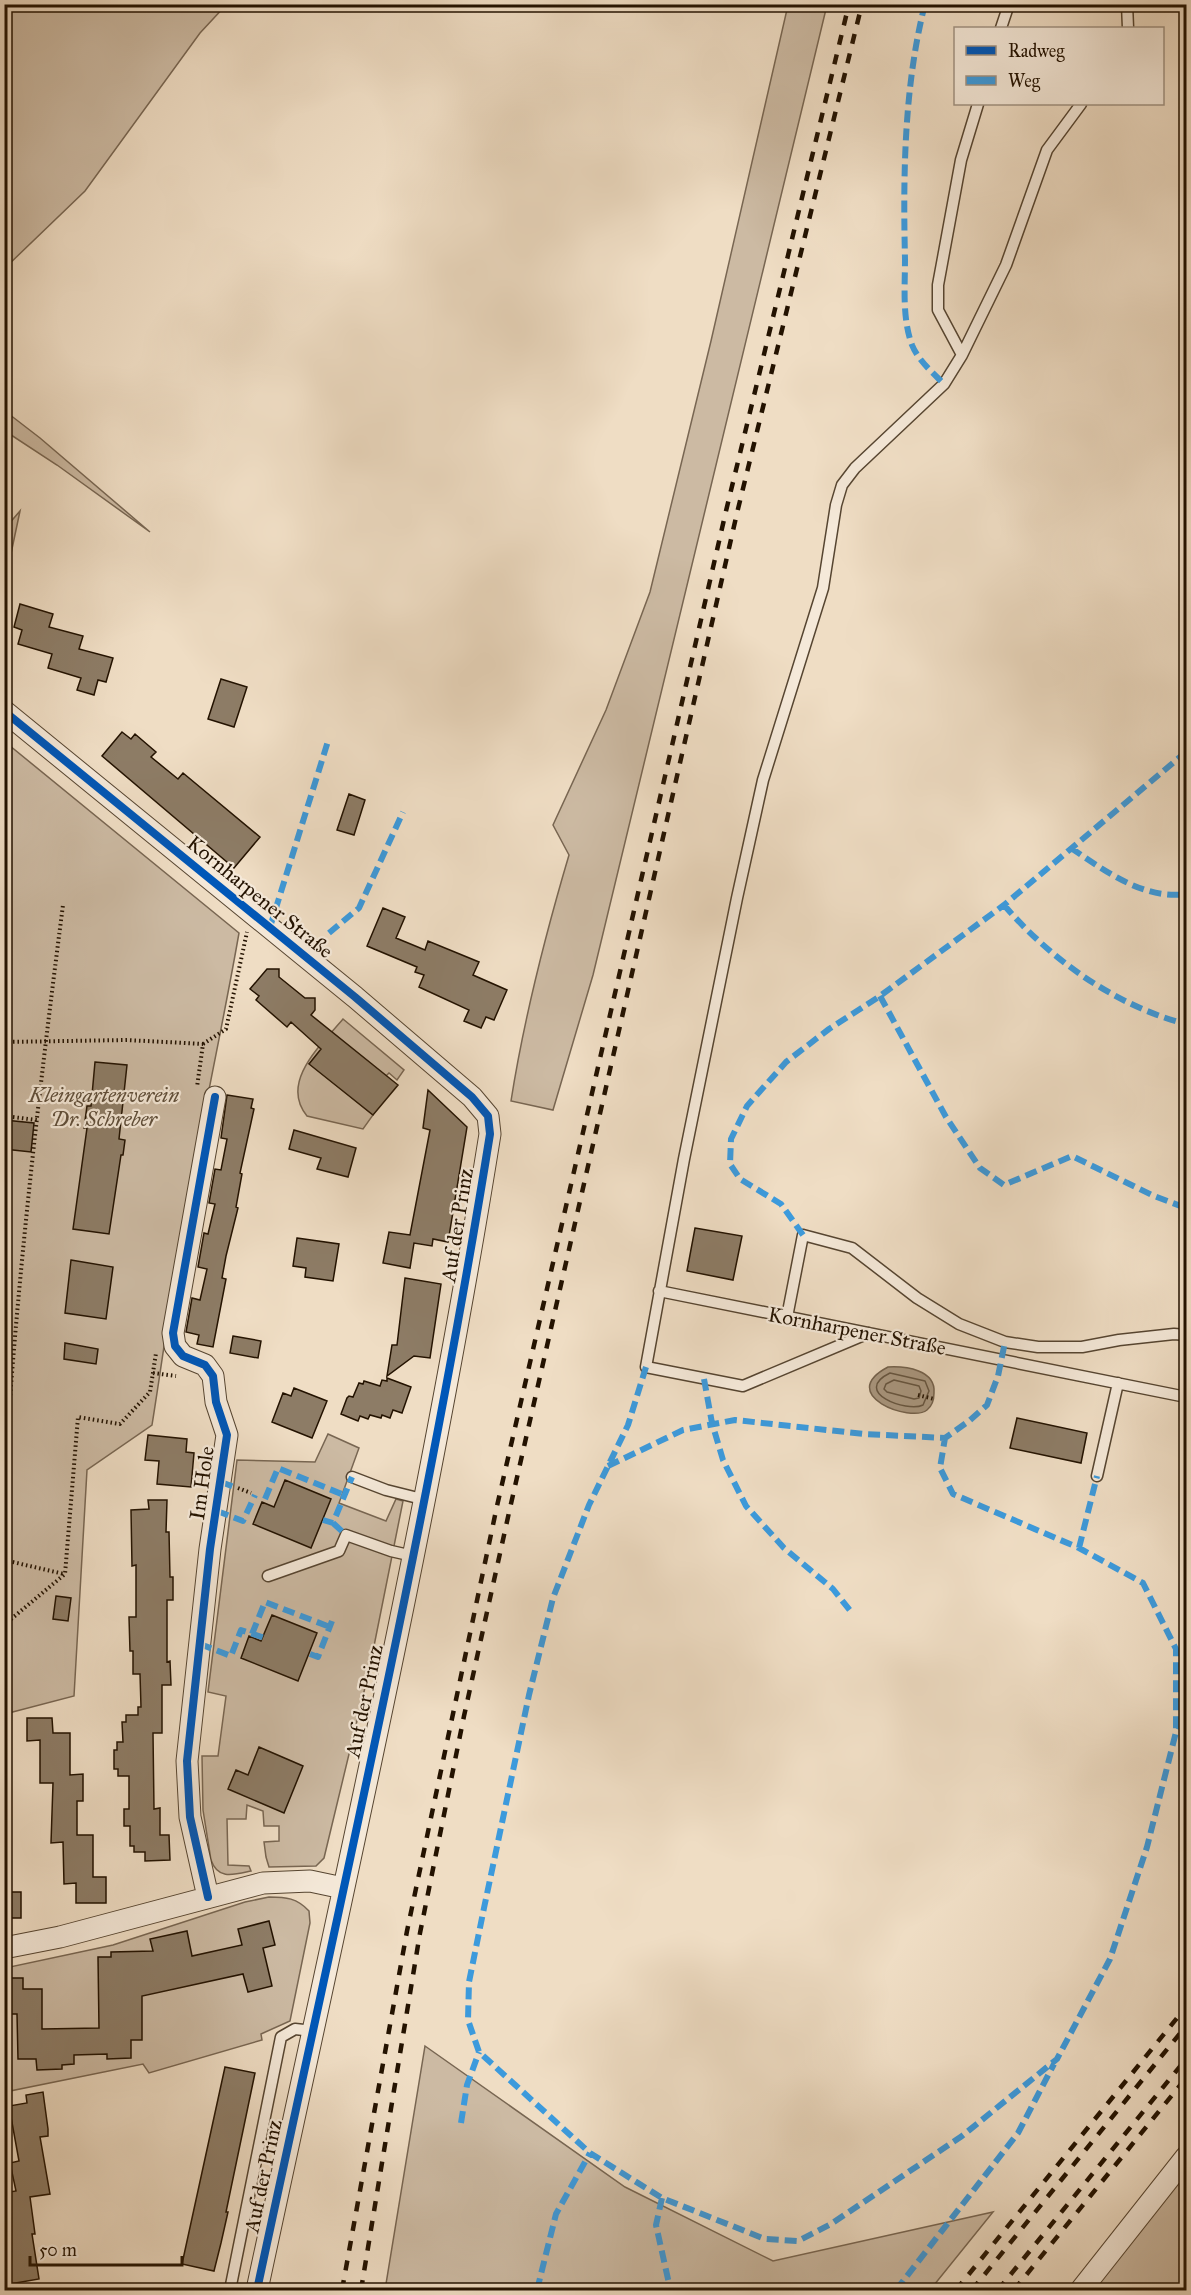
<svg xmlns="http://www.w3.org/2000/svg" width="1191" height="2295" viewBox="0 0 1191 2295" font-family="'IM FELL Great Primer',serif">
<style>
.green{fill:#ccbaa3;stroke:#786652;stroke-width:1.5}
.water{fill:#aa9881;stroke:#74624d;stroke-width:1.5}
.lines{fill:none;stroke-linecap:round;stroke-linejoin:round}
.shore{stroke:#665540;stroke-width:1.5}
.building{fill:#8d7c66;stroke:#231200;stroke-width:1.5}
.service-casing{stroke:#564531;stroke-width:13}
.minor-casing{stroke:#564531;stroke-width:23}
.path{stroke:#231200;stroke-width:4;stroke-dasharray:1.5 3;stroke-linecap:butt}
.service{stroke:#f5e9d9;stroke-width:10}
.minor{stroke:#f5e9d9;stroke-width:21}
.rail{stroke:#231200;stroke-width:4.5;stroke-dasharray:10 10;stroke-linecap:butt}
.quiet{stroke:#3c9adc;stroke-width:6;stroke-dasharray:12 6;stroke-linecap:butt}
.cycleway-casing{stroke:#f5e9d9;stroke-width:11}
.cycleway{stroke:#0057b8;stroke-width:8}
.labels{text-anchor:middle;dominant-baseline:central;stroke-width:4.5;stroke-linejoin:round;paint-order:stroke}
.street-label{font-size:21px;fill:#231200;stroke:#f5e9d9}
.park-label{font-size:21px;font-style:italic;fill:#5e4d39;stroke:#f5e9d9}
</style>
<rect width="100%" height="100%" fill="#efddc4"/>
<filter id="stains"><feTurbulence type="fractalNoise" baseFrequency=".00333" numOctaves="4"/><feColorMatrix values="0 0 0 0 .2 0 0 0 0 .09 0 0 0 0 .02 0 0 0 .5 -.17"/></filter>
<radialGradient id="worn" r=".72"><stop offset=".6" stop-color="#630" stop-opacity="0"/><stop offset="1" stop-color="#630" stop-opacity=".3"/></radialGradient>
<path class="green" d="M4 5H226L200 33 85 191 5 268Z
M788 5H827L593 975 553 1110 511 1101C524 1018 545 936 569 855L553 825 606 710 650 592 711 341Z
M5 411 40 438 150 532 57 465 5 431Z
M20 511 5 582V525L7 526Z
M4 741 239 933C221 1036 198 1137 181 1239 170 1301 162 1363 152 1425L87 1470 74 1696 5 1714Z
M343 1019 404 1070 397 1080 389 1073 386 1076 310 1064 373 1115 363 1129 307 1116C279 1082 322 1044 343 1019Z
M328 1434 359 1448 339 1503 386 1521 396 1499 403 1501 369 1671 324 1858 316 1866 269 1867 266 1857 264 1842 279 1841V1826H264L263 1811 247 1805 246 1819H227L228 1865 249 1866 251 1871C233 1875 218 1880 211 1860L203 1810 202 1756H218L226 1696 208 1692 237 1460 315 1462Z
M269 1897C286 1897 297 1898 309 1911L310 1923 290 2021 261 2034 262 2040 149 2073 143 2064 5 2092V1968L113 1945 245 1902Z
M425 2046 625 2187 773 2261 993 2212 930 2290H385Z
M1186 2171V2290H1091Z"/>
<path class="water" d="M888 1367C906 1366 936 1370 934 1393 934 1399 932 1406 927 1410 911 1423 835 1395 888 1367Z"/>
<g class="lines">
<path class="shore" d="M890 1373 925 1381 929 1391 923 1405C907 1413 851 1392 890 1373Z
M894 1380 919 1386 921 1391 919 1398 914 1399 887 1392 884 1389 886 1384Z"/>
</g>
<path class="building" d="M20 604 53 614 49 627 83 636 79 649 113 658 106 682 98 680 94 695 77 690 81 678 48 668 52 654 18 644 22 630 14 627Z
M221 679 247 687 234 727 208 719Z
M122 732 131 739 135 734 156 752 151 757 178 779 183 773 260 837 234 868 102 756Z
M349 794 365 800 354 835 337 830Z
M383 908 405 917 396 938 425 950 428 941 479 962 473 975 507 990 494 1020 486 1017 481 1028 464 1021 469 1010 419 987 424 975 415 972 417 967 367 946Z
M267 969H279V977L305 998H315V1010L311 1015 398 1085 373 1115 309 1064 321 1049 291 1022 287 1027 256 1000 259 996 250 989Z
M95 1062 127 1065 119 1139 125 1140 123 1155H121L109 1234 73 1229 87 1128H84L87 1106H91Z
M428 1090 467 1127 448 1242 433 1239 432 1246 414 1243 410 1268 383 1263 389 1232 410 1235 430 1130 423 1128Z
M227 1095 253 1099 251 1108 254 1109 240 1173 242 1174 236 1207 238 1208 226 1256 222 1278 226 1279 213 1347 197 1344 199 1335 186 1332 192 1298 200 1300 207 1269 198 1267 204 1233 208 1234 215 1204 209 1203 215 1169 221 1170 227 1139 221 1138Z
M4 1120 34 1123 31 1152 4 1149Z
M294 1130 356 1148 348 1177 317 1169 321 1158 289 1149Z
M695 1228 742 1236 733 1280 687 1271Z
M297 1238 339 1244 333 1281 305 1277 306 1268 293 1266Z
M71 1260 113 1267 106 1319 65 1313Z
M405 1278 441 1284 430 1358 414 1356 387 1376 392 1345H397Z
M233 1336 261 1341 258 1358 230 1353Z
M65 1343 98 1349 96 1364 64 1359Z
M387 1378 411 1387 402 1413 393 1410 390 1418 382 1415 381 1418 370 1415 368 1419 360 1416 358 1421 341 1414 347 1398 349 1396 353 1397 359 1383 363 1384 364 1381 380 1386 382 1380 387 1381Z
M294 1388 327 1401 312 1438 272 1422 283 1393 291 1396Z
M1017 1418 1087 1433 1081 1463 1010 1448Z
M148 1435 187 1439 186 1452 194 1453 191 1487 157 1484 159 1461 145 1460Z
M285 1480 331 1499 311 1548 253 1524 262 1502 274 1507Z
M148 1500H167L166 1532H169L170 1577H173V1600H167V1662L170 1661 171 1685H162V1733H153L154 1809 160 1808V1835H169L170 1860 145 1861V1852H134V1846H130V1826H124V1809H129V1776H118V1769H114V1750H117V1742H123L122 1722H126V1715H138V1707H141L140 1674H133V1651H130L129 1617H136V1565L132 1566 131 1510 149 1509Z
M56 1596 71 1598 68 1621 53 1619Z
M272 1615 317 1633 298 1681 241 1658 249 1636 261 1641Z
M27 1718H52L53 1733H70V1775L83 1774V1801H77V1835H93V1877H106V1903H76V1883L64 1884 63 1842 51 1843 53 1783H40V1740L27 1741Z
M259 1747 303 1766 284 1813 228 1789 236 1770 248 1775Z
M4 1892H21V1918H4Z
M269 1921 275 1945 263 1948 272 1986 248 1992 243 1974 142 1996V2040H131V2058L107 2059V2054L74 2055V2064L62 2065V2069L37 2070 36 2059H18L17 2014H4V1978H23V1989H42V2029L99 2028 98 1957H111V1952L153 1951 150 1939 187 1931 192 1956 242 1945 238 1929Z
M225 2067 255 2073 226 2212H228L221 2243 214 2271 182 2264Z
M43 2092 48 2129V2136L40 2137 50 2194 30 2197 35 2234H32L39 2279 4 2285V2193L16 2191 10 2163 19 2161 9 2106 27 2103 26 2095Z"/>
<g class="lines">
<defs>
<path id="service" d="M1127 4 1128 28
M1001 28 1009 4
M962 355 938 310V285L961 160 978 104
M659 1291 1186 1397
M787 1317 803 1235 852 1248 917 1298 959 1324 1005 1342 1038 1347H1082L1119 1340 1174 1334 1186 1335
M869 1333 743 1386 646 1367 684 1159 737 898 763 780 823 588 836 505 842 485 855 468 944 384 962 355 1006 265 1047 150 1081 104
M1097 1476 1118 1383
M352 1477 386 1490 426 1500
M268 1576 339 1551 346 1535 391 1551 413 1556
M230 2290 281 2037 295 2029 313 2031"/>
<path id="minor" d="M4 711 355 997 472 1097 488 1116 490 1134C428 1522 339 1906 257 2290
M208 1897 190 1817 187 1761 210 1549 227 1435 216 1402 213 1376 205 1365 183 1356 175 1346 173 1333 215 1097
M4 1948 60 1937 263 1883 310 1881 343 1888
M1081 2290 1186 2157"/>
</defs>
<use href="#service" class="service-casing"/>
<use href="#minor" class="minor-casing"/>
<path class="path" d="M4 1042 127 1040 203 1044 197 1087
M203 1044 226 1029 247 932
M4 1116 37 1120
M153 1373 176 1376
M918 1395 934 1399
M4 1485C16 1291 38 1098 63 905
M238 1488 251 1493
M4 1560 64 1574
M4 1625 65 1574 78 1417 120 1424 150 1392 156 1353"/>
<use href="#service" class="service"/>
<use href="#minor" class="minor"/>
<path class="rail" d="M342 2290 407 1931 497 1506 726 511 849 4
M361 2290 420 1933 464 1716 510 1508 737 513 862 4
M956 2290 1186 2007
M972 2290 1186 2026
M998 2290 1186 2059
M1014 2290 1186 2078"/>
<path class="quiet" d="M925 4C904 86 903 175 905 259 905 287 902 318 912 345 918 360 932 372 944 384
M1071 848C1105 871 1144 900 1186 894
M1004 905C1051 960 1116 1006 1186 1024
M270 927 329 738
M329 933 359 908 403 812
M880 996 946 1117 980 1168 1004 1185 1072 1156 1154 1196 1186 1208
M803 1235 781 1204 740 1179 730 1164 731 1139 747 1106 786 1062 829 1029 880 996 1004 905 1186 752
M646 1367 628 1425 589 1505 553 1598 529 1695 484 1908 469 1982 468 2020 479 2052 590 2153 662 2198 765 2239 798 2241 831 2224 962 2136 1057 2059 1110 1959 1147 1847 1176 1732V1649L1143 1583 1079 1548 953 1494 940 1468 945 1438
M704 1379 712 1423 723 1460 746 1506 784 1548 833 1589 852 1613
M608 1466 683 1430 735 1420 864 1434 945 1438 969 1421 987 1405 998 1376 1005 1342
M221 1482 237 1488
M265 1499 278 1468 344 1495
M217 1511 243 1521 255 1495
M323 1520 333 1523 352 1477
M333 1523 346 1535
M1079 1548 1097 1476
M252 1634 265 1602 330 1627
M200 1644 231 1656 241 1630 265 1638
M310 1654 318 1657 332 1621
M1177 1729 1186 1711
M461 2123 467 2085 479 2052
M662 2198 656 2225 670 2288
M537 2290 556 2214 590 2153
M896 2290 1018 2133 1054 2064"/>
<defs>
<path id="cycleway" d="M4 711 355 997 472 1097 488 1116 490 1134C428 1522 339 1906 257 2290
M208 1897 190 1817 187 1761 210 1549 227 1435 216 1402 213 1376 205 1365 183 1356 175 1346 173 1333 215 1097"/>
</defs>
<use href="#cycleway" class="cycleway-casing"/>
<use href="#cycleway" class="cycleway"/>
</g>
<g class="labels">
<g class="street-label">
<text transform="translate(260 897) rotate(39)">Kornharpener Straße</text>
<text transform="translate(457 1225) rotate(-81)">Auf der Prinz</text>
<text transform="translate(857 1331) rotate(11)">Kornharpener Straße</text>
<text transform="translate(202 1483) rotate(-82)">Im Hole</text>
<text transform="translate(364 1701) rotate(-78)">Auf der Prinz</text>
<text transform="translate(263 2176) rotate(-78)">Auf der Prinz</text>
</g>
<g class="park-label">
<text x="104" y="1095">Kleingartenverein<tspan x="104" dy="24">Dr. Schreber</tspan></text>
</g>
</g>
<rect width="1191" height="2295" fill="none" stroke="#efddc4" stroke-width="24"/>
<rect x="6" y="6" width="1179" height="2283" fill="none" stroke="#231200" stroke-width="3"/>
<rect x="12" y="12" width="1167" height="2271" fill="none" stroke="#231200" stroke-width="1.5"/>
<rect x="954" y="27" width="210" height="78" fill="#f5e9d9" stroke="#a19382" stroke-width="1.5"/>
<rect x="966" y="46" width="30" height="9" fill="#0057b8" stroke="#a19382" stroke-width="1.5"/>
<text x="1008" y="57" font-size="18" fill="#231200">Radweg</text>
<rect x="966" y="76" width="30" height="9" fill="#3c9adc" stroke="#a19382" stroke-width="1.5"/>
<text x="1008" y="87" font-size="18" fill="#231200">Weg</text>
<path d="M30 2256v9h152v-9" fill="none" stroke="#231200" stroke-width="3"/>
<text x="39" y="2256" font-size="18" fill="#231200" stroke="#f5e9d9" stroke-width="4.5" paint-order="stroke">50 m</text>
<rect width="100%" height="100%" filter="url(#stains)"/>
<rect width="100%" height="100%" fill="url(#worn)"/>
</svg>
